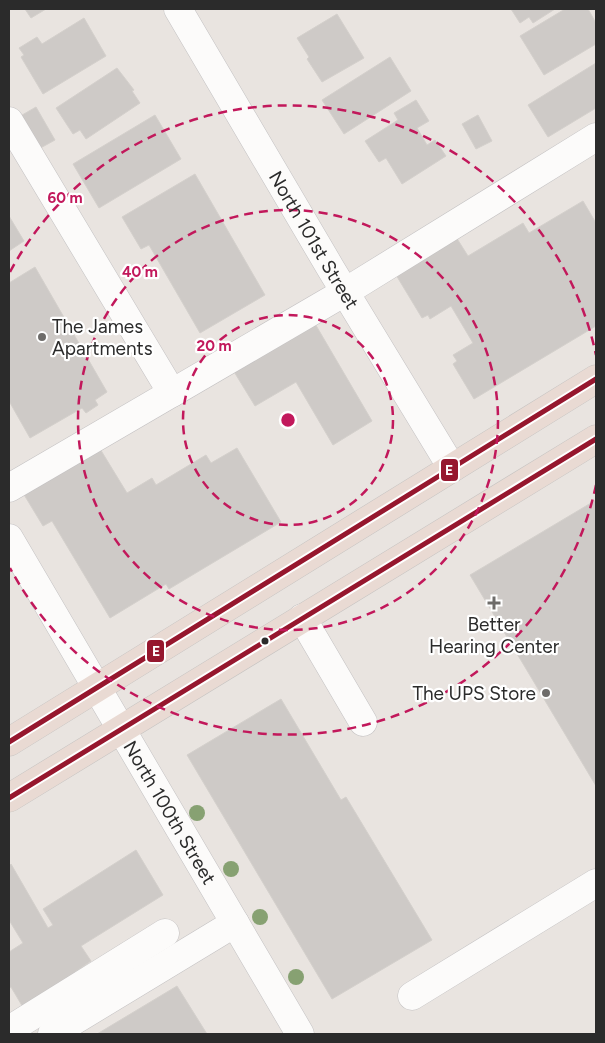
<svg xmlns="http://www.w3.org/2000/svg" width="605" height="1043" viewBox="0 0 605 1043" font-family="Figtree,sans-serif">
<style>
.building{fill:#cecac7;stroke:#d4d0cc}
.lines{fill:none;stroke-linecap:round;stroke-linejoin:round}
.minor-casing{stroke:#c3c1c2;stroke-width:29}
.highway-casing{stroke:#c5c3c1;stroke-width:29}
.minor{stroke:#fcfbfa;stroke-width:28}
.highway{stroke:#e9dad3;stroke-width:28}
.bus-1-casing{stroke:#fff;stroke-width:9}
.bus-1{stroke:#96172e;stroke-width:5}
.tree{fill:#87a172}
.ring{fill:none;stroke:#c2185b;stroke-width:2.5;stroke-dasharray:9 6}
.poi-dot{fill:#6e6c6a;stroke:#fff;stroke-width:2}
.bus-dot{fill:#2b2b2b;stroke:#fff;stroke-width:2}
.labels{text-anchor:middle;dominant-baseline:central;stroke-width:4.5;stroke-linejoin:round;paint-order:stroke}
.street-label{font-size:19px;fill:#2b2b2b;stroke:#fff}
.poi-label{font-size:19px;fill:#2b2b2b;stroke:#fff;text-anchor:start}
.centre{fill:#c2185b;stroke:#fff;stroke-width:2.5}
.ring-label{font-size:15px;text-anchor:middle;font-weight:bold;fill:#c2185b;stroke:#fff;stroke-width:4.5;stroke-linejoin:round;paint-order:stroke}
.line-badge{stroke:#fff;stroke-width:2}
.badge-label{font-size:14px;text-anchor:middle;font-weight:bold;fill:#fff}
</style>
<rect width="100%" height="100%" fill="#e9e4e0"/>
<path class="building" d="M25 9H46L31 18Z
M511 9H555L533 23 529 17 520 23Z
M565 9H588L596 23V44L544 75 520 36Z
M337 14 364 58 322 82 307 59 309 57 297 38Z
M84 18 106 56 43 94 21 57 24 55 19 48 37 37 42 44Z
M390 57 411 91 344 134 322 100Z
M596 63V108L548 137 528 105Z
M117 68 134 90 132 91 140 103 86 139 80 130 73 134 56 108Z
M416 100 429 121 417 128 427 145 435 140 446 156 402 184 386 158 379 162 365 141 398 120 394 113Z
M36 107 55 140 35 151 17 118Z
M155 115 181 159 99 208 73 164Z
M478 115 492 141 476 149 462 124Z
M195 174 265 295 200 333 149 245 141 249 122 217Z
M583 201 596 223V326L474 399 453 364 457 361 453 355 473 343 451 306 430 319 428 315 422 318 390 265 451 229 468 256 523 223 529 233Z
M9 216 24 241 9 251Z
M35 267 107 392 95 400 98 405 86 413 82 408 30 438 9 401V283Z
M314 322 372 421 333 445 296 382 255 406 233 370Z
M94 439 127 493 152 478 156 485 206 455 211 463 237 448 281 522 169 589 166 584 110 618 52 521 43 526 23 493Z
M596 500V786L470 575Z
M281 699 341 800 346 797 432 940 332 999 187 755Z
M136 850 163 895 81 946 91 961 75 972 78 977 24 1009 11 987 9 988V952L23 943 9 920V866L11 864 48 928 53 925 43 909Z
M177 986 207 1034H97Z"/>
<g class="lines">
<defs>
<g id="minor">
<path id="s1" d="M178 9 331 269 452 468"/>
<path d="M9 121 172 393"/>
<path d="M9 488 345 292 596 137"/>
<path id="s2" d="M9 538 300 1034"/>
<path d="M302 618 363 722"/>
<path d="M412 996 596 883"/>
<path d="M9 1030 165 933"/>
<path d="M52 1034 235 923"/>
</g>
<path id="highway" d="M9 742 596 379
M9 798 596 439"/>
</defs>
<use href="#minor" class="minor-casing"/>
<use href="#highway" class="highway-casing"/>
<use href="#minor" class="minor"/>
<use href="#highway" class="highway"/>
<defs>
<path id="bus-1" d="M9 742 596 379
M9 798 596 439"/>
</defs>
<use href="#bus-1" class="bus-1-casing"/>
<use href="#bus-1" class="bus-1"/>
</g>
<g class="tree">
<circle cx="197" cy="813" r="8"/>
<circle cx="231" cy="869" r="8"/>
<circle cx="260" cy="917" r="8"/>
<circle cx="296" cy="977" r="8"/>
</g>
<g class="ring">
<circle cx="288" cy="420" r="105"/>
<circle cx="288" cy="420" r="210"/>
<path d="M596 485A315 315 0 0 1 10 568M10 272A315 315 0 0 1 596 355"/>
</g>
<g class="poi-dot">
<circle cx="42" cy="337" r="5"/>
<path d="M491.5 595.5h5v5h5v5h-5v5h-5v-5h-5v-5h5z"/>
<circle cx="546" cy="693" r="5"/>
</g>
<circle class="bus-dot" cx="265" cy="641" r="4.5"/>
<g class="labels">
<g class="street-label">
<text stroke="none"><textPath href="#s1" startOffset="268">North 101st Street</textPath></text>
<text stroke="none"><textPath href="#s2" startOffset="318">North 100th Street</textPath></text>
</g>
<g class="poi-label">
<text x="52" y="326">The James<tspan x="52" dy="22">Apartments</tspan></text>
<text x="494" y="624" text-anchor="middle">Better<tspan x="494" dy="22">Hearing Center</tspan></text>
<text x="536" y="693" text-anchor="end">The UPS Store</text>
</g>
</g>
<circle cx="288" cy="420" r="8" class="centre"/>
<g class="ring-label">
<text x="65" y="203">60 m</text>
<text x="140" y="277">40 m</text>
<text x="214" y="351">20 m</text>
</g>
<g class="line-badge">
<rect x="440" y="458" width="19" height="24" rx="5" fill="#96172e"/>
<rect x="146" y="639" width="19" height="24" rx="5" fill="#96172e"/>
</g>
<g class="badge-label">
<text x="449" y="475">E</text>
<text x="156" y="656">E</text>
</g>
<rect width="605" height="1043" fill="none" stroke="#2b2b2b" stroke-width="20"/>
</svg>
